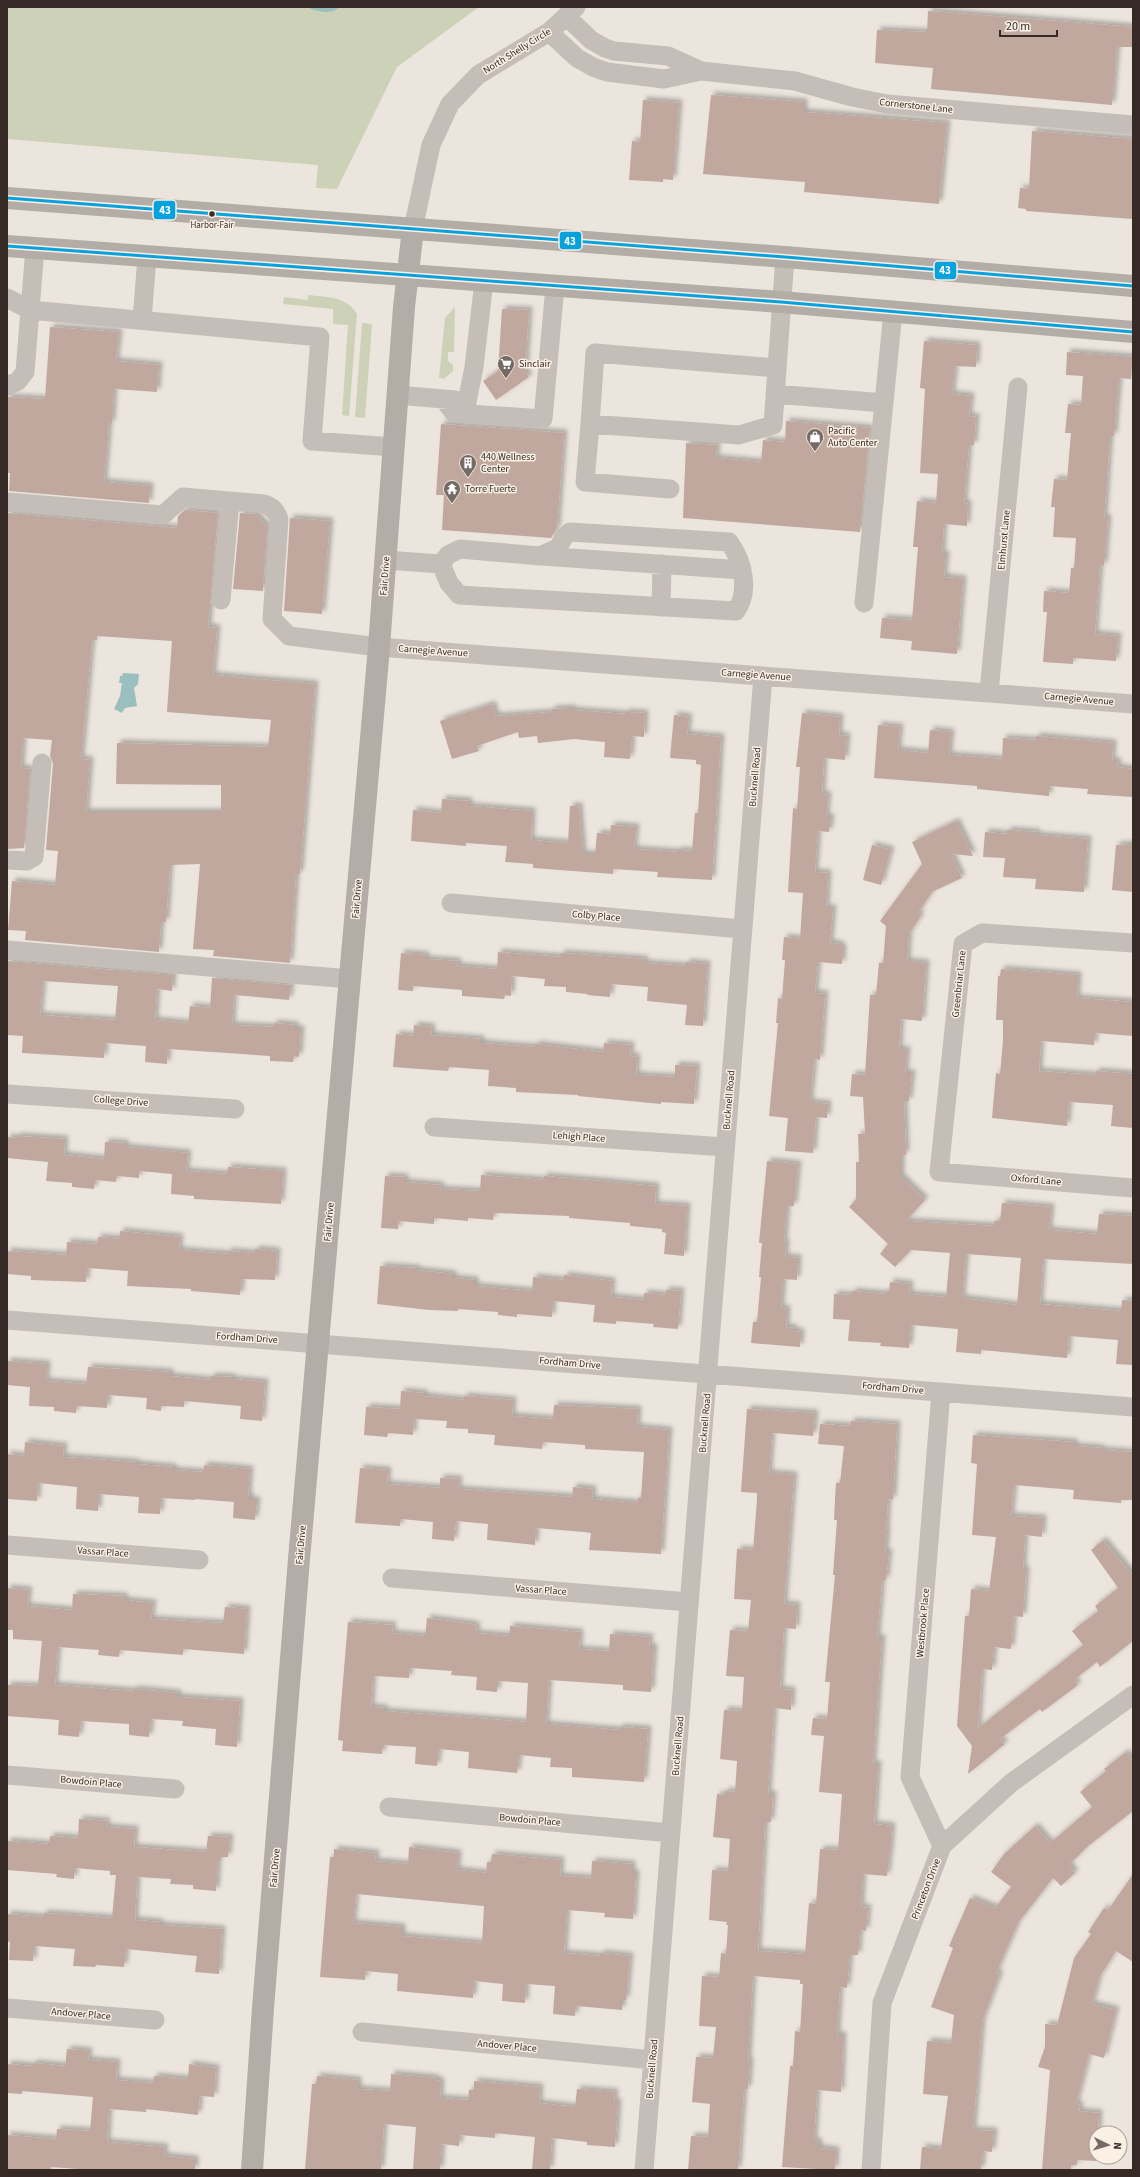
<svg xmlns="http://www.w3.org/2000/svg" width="1140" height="2177" viewBox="0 0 1140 2177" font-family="'Source Sans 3',sans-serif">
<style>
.green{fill:#cdd1b8}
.water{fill:#99bfbe}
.building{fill:#c1a89f;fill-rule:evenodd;filter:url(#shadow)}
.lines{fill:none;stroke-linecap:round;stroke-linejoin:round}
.minor{stroke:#c5bdb7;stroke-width:19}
.major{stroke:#b3aca7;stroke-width:22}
.bus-1-casing{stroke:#faf0e4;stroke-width:6}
.bus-1{stroke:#05a2de;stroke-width:3}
.bus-dot{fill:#352a26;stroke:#faf0e4;stroke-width:1.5}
.labels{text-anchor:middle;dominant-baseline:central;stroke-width:3;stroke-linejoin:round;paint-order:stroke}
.bus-label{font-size:9px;fill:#352a26;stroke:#faf0e4}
.street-label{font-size:10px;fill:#352a26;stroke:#faf0e4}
.poi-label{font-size:10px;fill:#352a26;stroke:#faf0e4;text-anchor:start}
.line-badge{stroke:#faf0e4;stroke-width:1.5}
.badge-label{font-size:11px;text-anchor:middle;font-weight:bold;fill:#fff}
</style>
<defs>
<filter id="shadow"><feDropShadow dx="3.5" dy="-3.5" stdDeviation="2" flood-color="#0004"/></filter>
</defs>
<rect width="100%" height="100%" fill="#ece5de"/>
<path class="green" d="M7 7H479L397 67 337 189 316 188 318 165 7 139Z
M308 295C327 297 346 296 357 314L349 416 342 415 348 325 333 324V309L283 304 284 297 308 300Z
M455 307 454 352H448V361L453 365V371L444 379 439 378 445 318Z
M362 323 372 324 365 418 355 417Z"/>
<path class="water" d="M306 7H340C330 16 317 11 306 7Z
M123 673 139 674 138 684 134 688 137 706 125 708 122 713 114 709 120 696 122 683H119L120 676H122Z"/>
<path class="building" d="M928 11 1133 27V47H1117L1112 105 931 89 933 68 875 63 877 30 927 32Z
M711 95 804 102V112L947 123 939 204 804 192 805 182 703 174Z
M643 100 679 103 673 180 663 179V182L629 180 632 141 640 142Z
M1032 131 1133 139V219L1026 211V209L1018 208 1020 188 1029 189Z
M502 309 529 310 525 371 529 377 496 400 483 381 498 371Z
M50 327 119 332 116 361 159 365 157 392 114 389 112 423H109L104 482 150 486 149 503 9 491 10 473H7V397L45 399Z
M924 341 977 345 976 367 955 366 952 394 971 396 969 416 976 417 974 445H969L964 503 968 504 967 526 944 524 942 554H946L944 577 963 579 957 654 911 650 912 641 880 638 882 618 912 620 918 547H913L917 501 936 503 938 474 920 473 925 389 920 388Z
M1067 352 1132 357 1131 379 1119 378 1114 436H1110L1104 518H1108L1104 566 1100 565 1095 634 1118 636 1116 661 1073 658V664L1043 662 1047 612H1043L1044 591 1069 593 1071 568H1074L1076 538 1053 537 1055 507H1051L1054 479 1067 480 1071 433H1065L1068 404 1081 405 1083 376 1066 375Z
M786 421 870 428 860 532 683 518 686 443 717 445 716 458 761 462 763 440 785 442Z
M441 424 564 433 557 528 551 538 442 530 444 495H436Z
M185 510 218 513 208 627 217 628 213 675 315 684 300 874H296L290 963 213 956 214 950 193 949 200 864 170 865 166 922H161L159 952 25 940 26 931 8 930 12 881 55 885 58 851 46 850 53 764 50 756 52 740 23 738 21 768 30 769 24 848 7 849V513L177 528 178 516ZM97 636 172 641 167 712 271 720 268 747 117 743 116 784 221 785V812H86L90 760 81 759 92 640H97Z
M240 513 255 514 267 527 263 591 233 589Z
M290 518 330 521 322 614 284 611Z
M492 704 496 716 552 712 551 709 572 708V710L626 714V712L645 713 644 737 632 736 630 759 604 757 605 742 574 739 538 743 537 736 519 738 518 732 477 746 479 751 452 759 440 721Z
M802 713 840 717 839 735 847 736 845 760 824 758 822 794 828 795 826 817H831L829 832 818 831 815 872 828 873 826 908H833L830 943 839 944 843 949 842 964 818 962 815 993 825 994 820 1060 814 1059 810 1102 828 1104 827 1118 816 1117 813 1153 785 1151 788 1118 769 1116 778 1023H776L778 998 782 999 785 960H782L784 937 800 939 803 893 788 892 793 808 797 809 800 767H796Z
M674 715 689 717 687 734 721 737 712 880 657 877 658 872 613 869V874L533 868V864L505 862 507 846 466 843V846L411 841 413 810 441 813 442 799 469 801V806L532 811 531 840 568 843 570 806H579L583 854H595L597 833 610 834 611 825 636 827 634 849 678 852V850L692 851 695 813H698L701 765 696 764V760L670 758Z
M878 725 900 727 898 750 928 753 930 730 951 732 949 755 1002 759 1003 738 1036 740V736L1113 743 1112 761H1118L1117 767 1133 769V797L1087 794 1088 789 1049 786V796L977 789V786L874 778Z
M956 821 973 856 951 854 962 878 932 892 918 913 921 916 909 934 907 961 926 963 922 1021 901 1019 899 1049 907 1050 905 1073H912L909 1101H904L906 1155H901V1177L925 1200 906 1221 994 1226V1221H1000L1002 1203 1051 1207 1049 1230 1097 1234 1099 1214 1133 1216V1264L1043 1259 1040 1304 1121 1311 1122 1300 1133 1301V1365L1116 1364 1118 1340 1069 1336 1067 1358 981 1350V1354L956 1352 958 1329 911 1325 909 1348 880 1346 881 1343 848 1341 850 1320 833 1319 834 1294 852 1295V1291L884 1294 885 1292H889L890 1282 910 1284 909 1294 946 1297 950 1253 911 1250 895 1267 880 1254 888 1244 849 1207 856 1199V1162H859L858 1134H865L863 1097 850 1096 852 1074 865 1075 870 995H876L879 963H883L886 926 880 921 922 864 912 842ZM966 1254 1021 1258 1017 1305 962 1298Z
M1007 830 1037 832 1036 835 1088 839 1084 892 1035 889 1036 879 1003 877 1005 858 983 857 985 832 1007 834Z
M1133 844V892L1112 890 1116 845Z
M872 845 891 850 881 885 863 880Z
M498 952 561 957V953L645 959 644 963 686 966V962L707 964 703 1026 685 1025 687 1005 647 1001 648 987 611 984 610 997 587 995 588 994 566 992V987L544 986 545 979 512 976 511 996 505 995 504 999 462 996V990L413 986V991L398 990 401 953 426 955V959L458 961 457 966 497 969Z
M7 961 173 975 172 991 157 989 155 1020 188 1023 190 1006 210 1008 212 978 291 985 289 1000 234 995 232 1025 273 1027 274 1023 295 1025V1029H301L299 1057 294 1056 293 1062 270 1061V1056L168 1049 167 1064 145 1062 146 1046 105 1043 104 1058 22 1053 23 1036 7 1035ZM43 981 118 986 115 1020 40 1015Z
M1001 969 1078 975 1077 998 1133 1002V1036L1095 1033 1094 1045 1041 1041 1039 1071 1095 1075 1096 1071 1133 1074V1128L1111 1126 1113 1105 1069 1102 1067 1126 992 1118 996 1073 1000 1074 1003 1041V1020H996L998 976H1000Z
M414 1025 432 1027 431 1035 481 1039V1043L535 1047V1044L603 1052 604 1043 631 1045 630 1056 637 1057 636 1075 675 1077V1065L697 1066 694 1104 661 1102V1104L578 1096V1095L516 1092V1088L488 1086 489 1070 449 1067 448 1071 393 1067 396 1034 413 1036Z
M17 1136 65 1139 64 1155 104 1159 105 1142 125 1143V1147L188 1153 186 1171 227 1174 228 1167 283 1171 281 1204 194 1199V1196L171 1194 172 1174 139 1171V1178L117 1176 116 1182 95 1180 94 1189 72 1187V1183L46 1181 48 1162 7 1158V1137L17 1138Z
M767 1161 798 1164 794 1206H787L784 1242 786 1243 785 1257 798 1258 797 1280 783 1279 781 1308 787 1309 786 1327 794 1328V1331L801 1332 800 1347 751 1343 753 1322H757L761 1277H759L762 1243H759Z
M481 1175 543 1180 544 1176 656 1186 655 1204 687 1206 684 1256 664 1254 666 1233 662 1232V1229L630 1226V1223L569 1218V1216L494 1213 493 1220 468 1218V1221L434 1218V1224L398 1221V1229L381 1228 385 1176 405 1177V1182L441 1185 440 1189 480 1191Z
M120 1231 180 1237 179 1250 228 1254V1251L254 1253 255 1249 277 1251 275 1280 242 1279 240 1295 191 1291V1289L127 1286 128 1271 87 1268 86 1282 31 1280V1276L7 1274V1251L66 1255 67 1242 97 1244 98 1237 119 1239Z
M380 1266 416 1268V1270L453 1274V1278L475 1280V1286L532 1291 533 1277 564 1280V1275L612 1281 611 1297 644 1300V1293L665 1295 666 1290 681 1291 678 1329 653 1327 654 1324 616 1321V1324L593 1322 595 1305 553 1301 552 1317 517 1314V1317L498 1315V1312L458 1309V1311L429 1310 377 1304Z
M7 1361 47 1364 46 1381 86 1384 88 1367 170 1372V1376L211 1380V1376L232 1377V1379L265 1382 262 1421 240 1419 241 1406 184 1401V1407L161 1406V1411L146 1409 147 1398 108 1395 107 1408 77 1406 76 1413 54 1411V1407L29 1406 30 1387 7 1385Z
M401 1391 424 1393V1396L464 1400V1396L513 1400 512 1416 553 1419 554 1405 638 1409 637 1427 669 1430 661 1554 589 1550 591 1533 584 1532 536 1528 535 1545 487 1540 488 1524 456 1521 454 1541 432 1539 433 1522 401 1519 400 1526 355 1523 360 1468 388 1470 387 1484 440 1488V1478L459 1479 458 1489 572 1497 573 1487 593 1489 592 1499 637 1503 638 1498H641L644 1452 585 1449V1445L543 1442 542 1449 494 1445 495 1435 468 1433V1429L446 1428 447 1421 414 1419 413 1435 388 1433 387 1437 364 1435 366 1407 400 1409Z
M747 1409 815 1413 813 1436 772 1433 769 1473 794 1475 784 1604 797 1605 796 1629 784 1628 780 1689 792 1690 791 1710 774 1708 768 1794H773L771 1822H765L758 1951 805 1954 809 1903 816 1904 820 1849 838 1850 842 1794 819 1792 824 1736 811 1735 813 1718 827 1719 830 1682H825L835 1575H833L837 1520H834L835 1499 836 1483H840L844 1446 818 1444 820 1424 851 1426V1421L897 1424 893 1500 888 1499 886 1531H887L885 1552H889L886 1580H882L877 1638H882L873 1764H878L874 1824 892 1826 890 1850 887 1876 863 1874 861 1907 868 1908 866 1931 860 1930 858 1955H850L847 1988 840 1987 837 2035H843L841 2092 817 2090 814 2141 819 2142V2148L836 2150 835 2170 782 2167 790 2066H793L795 2031 800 2032 803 1984H800V1980L753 1976 748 2061H750L748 2089H744L738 2170H688L691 2136 708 2137 710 2104 692 2102 696 2057 713 2058 716 2027 699 2026 702 1976 719 1977 721 1953 726 1954 728 1925H726L727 1922 709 1920 712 1870 728 1871 730 1839 713 1837 717 1794 724 1795 725 1791 735 1792 737 1761 720 1759 724 1710 742 1711 744 1677 726 1676 730 1630 748 1631 751 1600 734 1599 737 1549 753 1550 757 1500V1493L741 1492Z
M973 1435 1074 1442V1446L1101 1448V1450L1133 1452V1500H1121V1503L1073 1499 1074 1490 1014 1485 1011 1516 1043 1518 1042 1537 1025 1535 1023 1569H1026L1023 1617 1014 1616 1011 1649 994 1647 992 1670 982 1669 978 1728 1083 1645 1072 1631 1098 1611 1095 1606 1118 1588 1091 1550 1103 1540 1133 1576V1641L1100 1667 1097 1662 1074 1680 1078 1685 1042 1712 1040 1709 1000 1739 1005 1744 968 1774 972 1746 957 1726 965 1616H969L971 1589 989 1591 996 1537 972 1535 977 1464 971 1463Z
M25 1442 64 1446 63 1457 136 1462V1464L173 1467V1470L203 1472 204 1465 250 1469 248 1496H250V1500H257L255 1520 233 1518 234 1502 195 1499V1500L161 1498 160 1514 138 1513 139 1497 99 1494 98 1511 76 1509 77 1487 38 1483 37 1501 7 1499V1454L24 1456Z
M7 1588 29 1590 27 1606 72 1610 73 1594 124 1596V1600L153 1603 151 1619 223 1623 225 1607 247 1609 244 1654 183 1649V1655L120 1650 119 1657 98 1655 99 1650 58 1647 55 1685 133 1691 134 1689 178 1693V1697L240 1701 237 1747 215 1745 216 1729 182 1726 183 1721 151 1719 149 1737 129 1735V1724L81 1721 79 1737 58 1735 59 1720 7 1716V1685L38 1686 42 1641 13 1639V1630H7Z
M427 1618 472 1624 477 1626 476 1633 509 1636 510 1626 580 1632 579 1649 609 1651 610 1634 650 1637 649 1647H654L651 1692 623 1690V1685L549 1680 546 1724 619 1730 620 1727 648 1729 644 1782 572 1777V1768L550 1767 551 1758 519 1755 517 1773 468 1768 469 1752 439 1749 437 1766 415 1764 416 1747 383 1745 382 1754 342 1751 343 1741 338 1740 348 1622 393 1625 392 1633 425 1636ZM410 1668 452 1671 451 1675 477 1677 476 1690 497 1692 498 1681 528 1683 526 1722 384 1711V1708L371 1707 373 1676 409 1678Z
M1126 1752 1133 1762V1811L1087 1847 1069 1865 1075 1873 1061 1886 1053 1878 1018 1923 996 1973 1000 1974 982 2022 973 2130 994 2131 992 2152 983 2151 981 2170H920L922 2147 941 2149 948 2096 923 2094 927 2041 951 2043 954 2015 931 2007 953 1948 949 1946 970 1898 995 1908 1011 1887 991 1872 1004 1854 1035 1826 1050 1843 1092 1807 1080 1792 1106 1771 1104 1769Z
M79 1819 107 1821 106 1827 135 1829 134 1847 206 1852 208 1836 230 1837 228 1857H221V1860H218L216 1891 193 1889V1885L170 1884 171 1879 137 1877 135 1920 160 1922V1925L222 1929 219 1974 195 1972 197 1956 126 1949 124 1967 96 1965 95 1967 73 1966 75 1949 34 1946 33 1961 9 1960 10 1942 7 1941V1914L43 1917 44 1913 112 1918 116 1875H110V1871L75 1868 74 1879 56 1877 57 1874 7 1870V1841L49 1844 50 1836 78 1838Z
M409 1847 458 1853 457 1870 486 1873 487 1862H491L492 1854 561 1860 560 1876 591 1878 592 1861 632 1864V1873H636L633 1919 604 1917 605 1913 567 1910 564 1953 601 1956V1953L630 1956 626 2000H622V2010L576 2006 575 2016 553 2014 555 1986 526 1984 525 2003 502 2001 503 1984 474 1981 473 1998 397 1991 398 1974 365 1971V1980L320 1977 330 1857H334V1849L376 1853 375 1861 408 1864ZM356 1894 484 1906 482 1943 402 1936V1927L353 1923Z
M1133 1874V1962L1116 1951 1099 1978 1092 2004 1116 2010 1104 2058 1089 2054 1076 2104 1080 2105 1079 2111 1099 2113 1098 2133H1096V2161L1077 2160V2165H1071V2170H1042L1050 2070 1038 2067 1045 2047V2024L1057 2025 1074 1958 1091 1934 1088 1932 1104 1908 1108 1910Z
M67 2049 89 2051 88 2060 117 2062 116 2080 153 2083 154 2076 188 2079 189 2064 216 2068 214 2097 200 2096 198 2115 146 2109V2112L109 2109 107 2142 165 2147 164 2156 195 2159V2170H91L51 2167V2170H7V2135L56 2139 57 2129 90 2131 93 2097 22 2091V2094L7 2093V2064L32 2066 33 2063 65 2066Z
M391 2074 436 2078 435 2080 441 2081 440 2098 468 2100 469 2090H474V2081L540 2087 539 2103 575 2107 577 2089 615 2092 614 2102H618L615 2147 587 2145V2142L552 2138 550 2170H532L535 2137 495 2133V2138L460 2135 459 2146 442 2144 440 2170H413L416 2127 384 2124 381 2170H305L312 2084H316L317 2076 358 2080V2089L390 2091Z"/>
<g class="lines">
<path class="minor" d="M567 17 591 40 605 48 614 51 668 56 701 71
M549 32 577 58 593 67 607 72 664 79 701 71 795 81 852 97 887 104 1133 125
M413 229 431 145 450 104 478 75 549 32 576 7
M7 298 30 310 320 337 312 441 394 447
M142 320 147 257
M7 386 18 381 25 372 35 248
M775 394 884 403
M397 395 455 400
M443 399 454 413 543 419 555 286
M467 402 474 367 484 281
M590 424 595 353 776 368
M670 489 585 482 590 424 739 435 773 425 785 257
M7 502 163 515 183 497 264 504C273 507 276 511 279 519L272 619 289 636 379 647 1133 704
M570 532 729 542C743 561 750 591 736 611L459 595 449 583 441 564 448 555 460 549 540 556 558 548 564 537Z
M542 556 742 570
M386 560 441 564
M221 600 230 501
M864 603 893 312
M661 607 662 564
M989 692 1018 387
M7 860 27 861 34 857 42 763
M451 903 742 929
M1133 943 982 933 963 944 939 1172 1133 1188
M7 950 350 979
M7 1094 235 1109
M434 1127 725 1147
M7 1320 1133 1407
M941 1392 910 1777 942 1846
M7 1545 199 1560
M392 1578 689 1602
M7 1775 175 1789
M389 1807 671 1833
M7 2008 155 2020
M362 2032 653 2060
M644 2170 763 676
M871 2170 882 2003 942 1846 1011 1783 1133 1695"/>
<path class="major" d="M7 198 785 257 1133 286
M7 246 781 302 1133 332
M252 2170 263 2008 299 1559 379 647 404 307 413 229"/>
<defs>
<path id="bus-1" d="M7 198 785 257 1133 286
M7 246 781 302 1133 332"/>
</defs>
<use href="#bus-1" class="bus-1-casing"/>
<use href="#bus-1" class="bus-1"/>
</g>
<defs>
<symbol id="supermarket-pin" viewBox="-11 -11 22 30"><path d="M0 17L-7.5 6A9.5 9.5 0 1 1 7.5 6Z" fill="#756b66" stroke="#faf0e4"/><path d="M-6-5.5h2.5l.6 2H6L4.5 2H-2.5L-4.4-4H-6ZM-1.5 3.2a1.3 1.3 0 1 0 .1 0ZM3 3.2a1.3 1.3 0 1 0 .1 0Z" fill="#fff"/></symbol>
<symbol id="shop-pin" viewBox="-11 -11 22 30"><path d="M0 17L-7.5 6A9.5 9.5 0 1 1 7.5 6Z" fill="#756b66" stroke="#faf0e4"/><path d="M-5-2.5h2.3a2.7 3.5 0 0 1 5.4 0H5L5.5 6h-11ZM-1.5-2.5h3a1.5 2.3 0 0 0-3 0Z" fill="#fff"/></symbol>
<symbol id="building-pin" viewBox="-11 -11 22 30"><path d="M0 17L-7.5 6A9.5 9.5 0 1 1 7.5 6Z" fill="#756b66" stroke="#faf0e4"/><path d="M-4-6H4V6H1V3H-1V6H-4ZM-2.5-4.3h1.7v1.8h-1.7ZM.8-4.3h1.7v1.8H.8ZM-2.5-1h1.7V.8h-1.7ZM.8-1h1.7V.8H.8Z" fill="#fff"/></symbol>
<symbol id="temple-pin" viewBox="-11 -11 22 30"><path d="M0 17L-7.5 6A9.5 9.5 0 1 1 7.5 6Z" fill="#756b66" stroke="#faf0e4"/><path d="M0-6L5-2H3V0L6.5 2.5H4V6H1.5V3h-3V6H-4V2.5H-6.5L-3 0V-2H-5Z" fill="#fff"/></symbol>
</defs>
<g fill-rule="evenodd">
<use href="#supermarket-pin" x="496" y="354" width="20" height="27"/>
<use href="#shop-pin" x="805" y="427" width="20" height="27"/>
<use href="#building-pin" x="458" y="453" width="20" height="27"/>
<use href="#temple-pin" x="442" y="479" width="20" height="27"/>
</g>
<circle class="bus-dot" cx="212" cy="214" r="3.5"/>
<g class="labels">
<g class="bus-label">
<text x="212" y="225">Harbor-Fair</text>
</g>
<g class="street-label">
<text transform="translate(517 51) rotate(-32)">North Shelly Circle</text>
<text transform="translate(916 106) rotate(6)">Cornerstone Lane</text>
<text transform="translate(1004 540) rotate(-85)">Elmhurst Lane</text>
<text transform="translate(385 576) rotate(-86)">Fair Drive</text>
<text transform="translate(433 651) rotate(4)">Carnegie Avenue</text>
<text transform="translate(756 675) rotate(4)">Carnegie Avenue</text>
<text transform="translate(1079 699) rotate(5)">Carnegie Avenue</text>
<text transform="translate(755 777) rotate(-85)">Bucknell Road</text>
<text transform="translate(357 899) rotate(-85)">Fair Drive</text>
<text transform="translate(596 916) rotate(5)">Colby Place</text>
<text transform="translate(959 984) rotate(-84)">Greenbriar Lane</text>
<text transform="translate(729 1100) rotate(-85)">Bucknell Road</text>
<text transform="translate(121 1101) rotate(4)">College Drive</text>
<text transform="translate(579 1137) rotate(4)">Lehigh Place</text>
<text transform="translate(1036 1180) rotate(5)">Oxford Lane</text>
<text transform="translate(329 1222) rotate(-85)">Fair Drive</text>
<text transform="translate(247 1338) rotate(4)">Fordham Drive</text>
<text transform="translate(570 1363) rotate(5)">Fordham Drive</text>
<text transform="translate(893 1388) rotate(5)">Fordham Drive</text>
<text transform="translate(705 1423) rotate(-85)">Bucknell Road</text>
<text transform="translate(301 1545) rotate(-85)">Fair Drive</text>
<text transform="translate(103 1552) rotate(4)">Vassar Place</text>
<text transform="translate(541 1590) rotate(4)">Vassar Place</text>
<text transform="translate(923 1623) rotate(-85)">Westbrook Place</text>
<text transform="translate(678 1746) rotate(-85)">Bucknell Road</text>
<text transform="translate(91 1782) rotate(5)">Bowdoin Place</text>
<text transform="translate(530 1820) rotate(5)">Bowdoin Place</text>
<text transform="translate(275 1868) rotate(-85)">Fair Drive</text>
<text transform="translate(926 1889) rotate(-69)">Princeton Drive</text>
<text transform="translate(81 2014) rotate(5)">Andover Place</text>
<text transform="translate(507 2046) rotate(5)">Andover Place</text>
<text transform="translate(652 2069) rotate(-85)">Bucknell Road</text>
</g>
<g class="poi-label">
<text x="519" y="364">Sinclair</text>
<text x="828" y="431">Pacific<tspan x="828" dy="12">Auto Center</tspan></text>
<text x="481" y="457">440 Wellness<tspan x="481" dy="12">Center</tspan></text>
<text x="465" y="489">Torre Fuerte</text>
</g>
</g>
<g class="line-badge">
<rect x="153" y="200" width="23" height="20" rx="4" fill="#05a2de"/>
<rect x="559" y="231" width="23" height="19" rx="4" fill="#05a2de"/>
<rect x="934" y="261" width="23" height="19" rx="4" fill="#05a2de"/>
</g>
<g class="badge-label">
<text x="165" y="214">43</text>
<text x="570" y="245">43</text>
<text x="945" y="274">43</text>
</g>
<rect width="1140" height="2177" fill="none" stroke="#352a26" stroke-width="16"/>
<g transform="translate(1108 2145) rotate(95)"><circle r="19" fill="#faf0e4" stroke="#aba198"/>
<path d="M0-3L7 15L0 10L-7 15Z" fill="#756b66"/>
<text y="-6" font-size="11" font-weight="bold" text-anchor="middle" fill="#352a26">N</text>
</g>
<path d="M1000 30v6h57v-6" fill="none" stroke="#352a26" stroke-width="2"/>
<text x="1006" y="30" font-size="12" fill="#352a26" stroke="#faf0e4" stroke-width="3" paint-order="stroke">20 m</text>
</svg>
